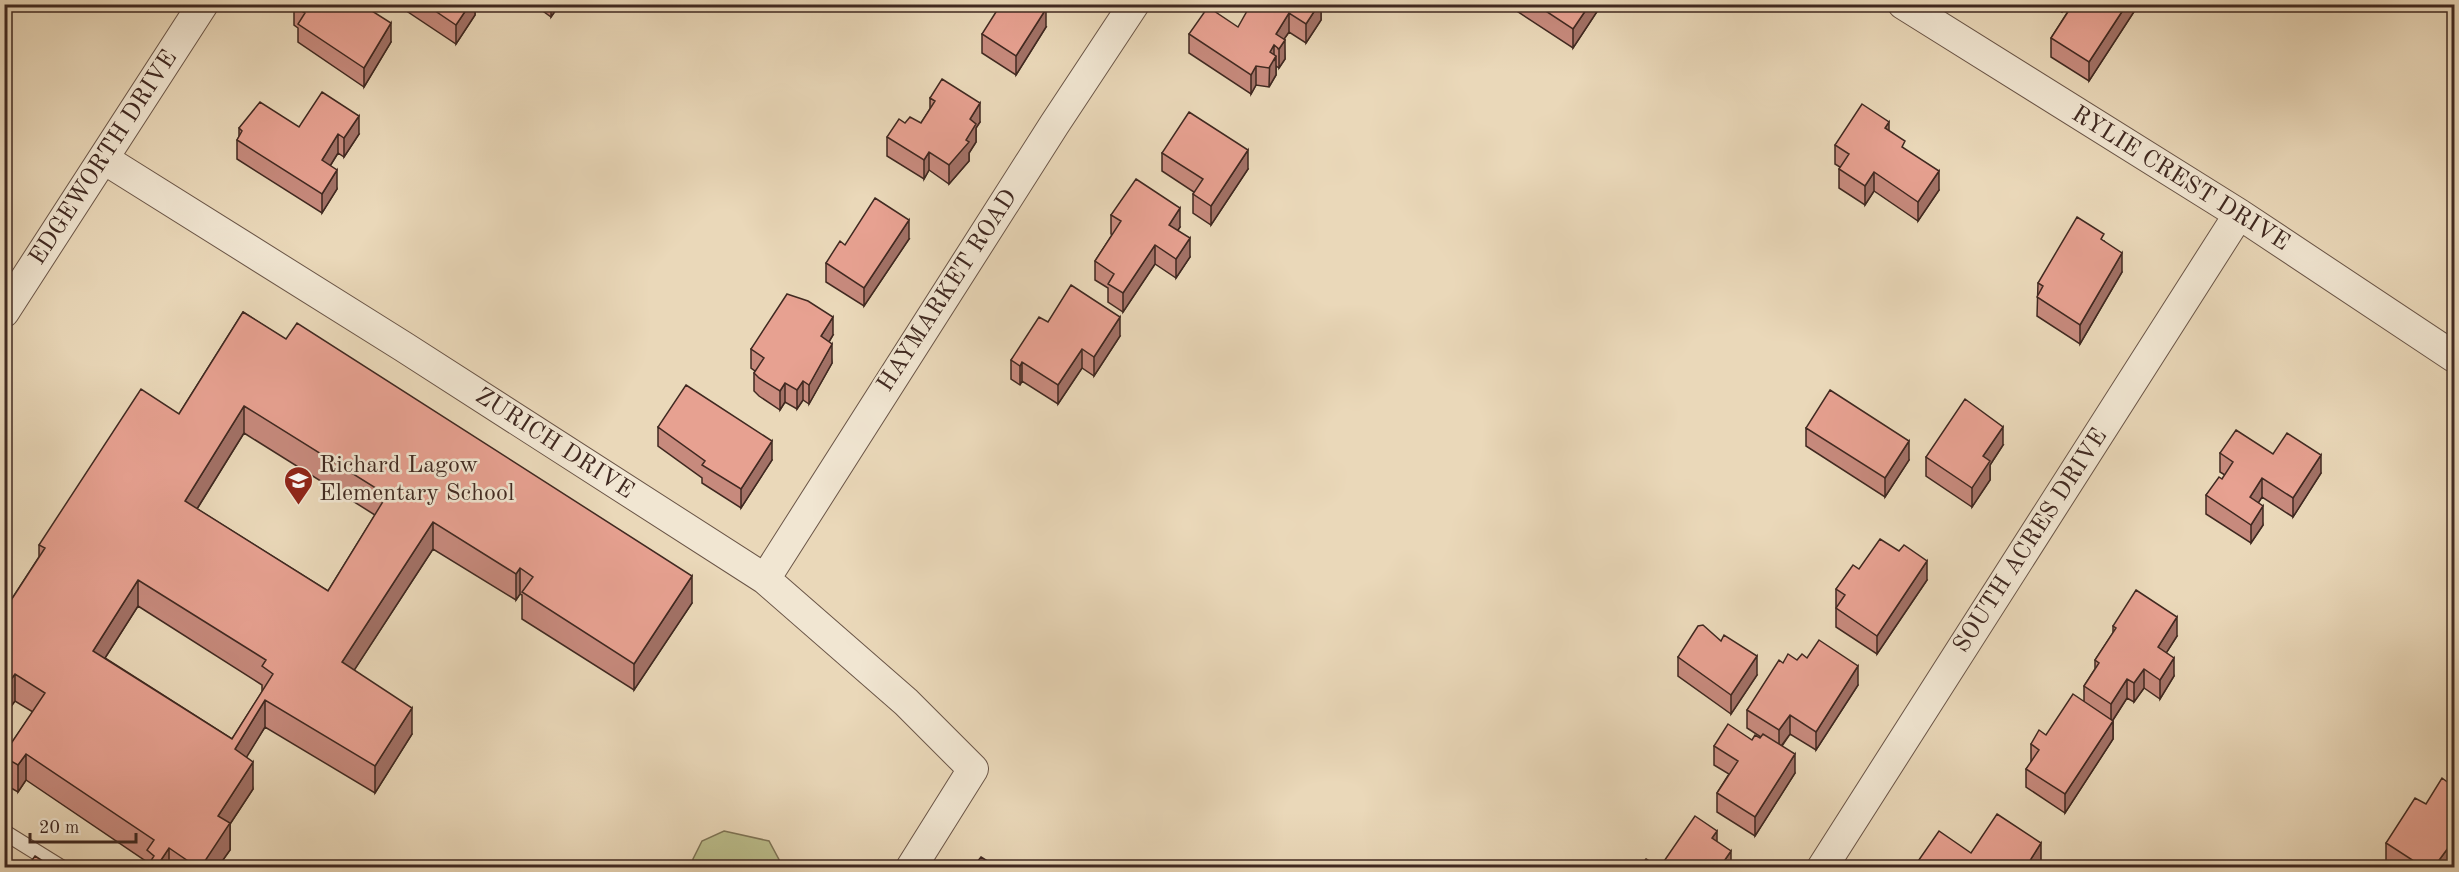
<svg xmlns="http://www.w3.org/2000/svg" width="2459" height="872" viewBox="0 0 2459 872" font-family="'Old Standard TT',serif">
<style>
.green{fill:#bbbe8c;stroke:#7e7456;stroke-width:1.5}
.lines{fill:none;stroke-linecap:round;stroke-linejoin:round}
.lane-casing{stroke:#6a5547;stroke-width:17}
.street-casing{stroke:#6a5547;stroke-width:32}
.lane{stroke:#f1e6d2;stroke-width:15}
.street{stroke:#f1e6d2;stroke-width:30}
.wall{fill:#c78a7d;stroke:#402921;stroke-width:1.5;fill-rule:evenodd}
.shaded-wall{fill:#a27166;stroke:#402921;stroke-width:1.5}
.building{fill:#e7a191;stroke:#402921;stroke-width:1.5;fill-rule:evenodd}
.labels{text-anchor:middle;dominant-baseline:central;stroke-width:5;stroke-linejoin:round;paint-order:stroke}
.street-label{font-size:24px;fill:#402921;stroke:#f1e6d2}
.poi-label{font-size:24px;fill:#402921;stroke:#f1e6d2;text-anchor:start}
</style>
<rect width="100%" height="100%" fill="#ead8b9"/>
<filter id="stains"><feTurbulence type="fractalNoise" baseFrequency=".00333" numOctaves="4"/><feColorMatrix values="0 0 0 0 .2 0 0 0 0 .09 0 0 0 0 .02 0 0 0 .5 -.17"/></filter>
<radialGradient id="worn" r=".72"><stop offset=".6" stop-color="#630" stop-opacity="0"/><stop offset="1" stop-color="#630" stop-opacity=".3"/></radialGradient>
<path class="green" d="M724 831 769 841 783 867H692L693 859 702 841Z"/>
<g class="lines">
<defs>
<path id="lane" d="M4 832 62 868"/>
<path id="street" d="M1903 4 2239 214 2454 357
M104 159 404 347 765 579 906 702 973 769 911 868
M4 312 203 4
M765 579 1054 125 1134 4
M1822 868 2239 214"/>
</defs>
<use href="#lane" class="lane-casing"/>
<use href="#street" class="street-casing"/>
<use href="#lane" class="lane"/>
<use href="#street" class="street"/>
</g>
<path class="wall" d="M396 4H475V15L456 44Z
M533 4H560L551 17Z
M1321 4V20L1306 43 1289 32 1284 39 1285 59 1279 68 1276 66V75L1269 87 1256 85 1251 94 1189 53V34L1238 27Z
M1506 4H1602L1573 48Z
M2051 4H2139L2089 81 2051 57V38L2069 10 2064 8 2062 12Z
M294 6 391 42 364 87 298 42V28L294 25Z
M1046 27 1016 75 982 53V34Z
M930 98 980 122 976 128V142L969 153V161L949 184 929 170 924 179 887 156V137L905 123H921L930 109Z
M299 127 359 134 344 157 338 153 330 166 337 189 322 213 237 159V140L239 137V128Z
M1889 131 1939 190 1918 221 1874 191 1865 205 1839 188V169L1840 167 1835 164V145Z
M1162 153 1248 169 1211 225 1193 213V194L1194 192 1162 171Z
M1111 215 1180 227 1178 230 1190 257 1176 278 1155 264 1123 312 1108 302V288L1095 280V261L1112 235 1111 234Z
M909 239 864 306 826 282V263L845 245Z
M2104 241 2122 272 2080 344 2037 316 2038 283Z
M243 312 692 603 634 690 522 619V595L520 594 516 600 433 549 354 670 412 734 375 793 265 727 246 757 253 789 230 824V850L218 867H147V862L26 780 18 792 4 784V754L33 712 15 701 4 716V611L39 557V545L179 414ZM244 433 375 515 328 591 197 509ZM138 606 262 685V692L232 739 105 658Z
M1048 322 1120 336 1094 376 1082 368 1058 404 1022 381 1020 385 1011 379V360Z
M833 335 829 342 832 363 809 404 803 400 797 409 785 402 780 410 759 396 754 391V373L755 371 751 368V349Z
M658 427 772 460 741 508 702 483V478L658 446Z
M1806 428 1909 460 1885 497 1806 446Z
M2003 445 1990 465V480L1972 507 1926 476V457Z
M2220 453 2273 454 2321 473 2293 517 2262 497 2258 503 2263 525 2251 543 2206 514V495L2222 479 2225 475 2220 472Z
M1859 569 1927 580 1877 654 1836 627V589Z
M2113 626 2177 636 2166 653 2174 676 2160 699 2144 688 2134 702 2127 698 2113 720V739L2065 813 2026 787V769L2031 763V744L2046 735 2084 701V686L2095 669V660L2113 633Z
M1678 657 1757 675 1731 714 1678 676Z
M1807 658 1858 685 1816 750 1790 734 1782 746 1795 773 1755 836 1717 812V793L1729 774 1714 765V746L1752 740 1761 737 1747 728V710L1783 663Z
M2454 787V867H2450L2448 866 2447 867H2386L2389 863 2386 862V843L2426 804Z"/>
<path class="shaded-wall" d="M470 4H475V15L456 44V25Z
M551 4H560L551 17Z
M1319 4H1321V20L1306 43V24Z
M1590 4H1602L1573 48V29Z
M2062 4H2064V8L2062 12Z
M2127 4H2139L2089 81V62Z
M1046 9V27L1016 75V56Z
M1289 13V32L1278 48 1276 34Z
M391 23V42L364 87V68Z
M1285 40V59L1279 68V49Z
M1274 45V61L1276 56V75L1269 87 1270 52Z
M1256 66V85L1251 94V75Z
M980 103V122L976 128V142L969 153V161L949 184V165L970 119Z
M359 116V134L344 157V138Z
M1889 122V140L1885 128Z
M338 134V153L322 179V160Z
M1248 150V169L1211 225V206Z
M929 152V170L924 179V160Z
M337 170V189L322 213V194Z
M1939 171V190L1918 221V202Z
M1874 172V191L1865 205V186Z
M1180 208V227L1169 243V225Z
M909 220V239L864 306V288Z
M1190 238V257L1176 278V259Z
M1155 245V264L1123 312V293Z
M2122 253V272L2080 344V325Z
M833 317V335L821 355V336Z
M1120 317V336L1094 376V357Z
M832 344V363L809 404V385Z
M1082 349V368L1058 404V385Z
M1022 362V381L1020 385V366Z
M803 381V400L797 409V390Z
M785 383V402L780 410V391Z
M244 406V433L185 528V501Z
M2003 427V445L1990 465V480L1972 507V488L1983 456Z
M772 441V460L741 508V489Z
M1909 441V460L1885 497V478Z
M2321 455V473L2293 517V498Z
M2262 478V497L2250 516V497Z
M2263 506V525L2251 543V525Z
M433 522V549L342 689V662Z
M1927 561V580L1877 654V636Z
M520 568V594L516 600V574Z
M692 576V603L634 690V664Z
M138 580V606L93 677V651Z
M2177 617V636L2158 666V647Z
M1757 656V675L1731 714V695Z
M2174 658V676L2160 699V680Z
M1858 666V685L1816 750V732Z
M2144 669V688L2134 702V683Z
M15 674V701L4 716V689Z
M2127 679V698L2111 723V704Z
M265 700V727L235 776V749Z
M412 708V734L375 793V766Z
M1790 715V734L1779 749V730Z
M2113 721V739L2065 813V794Z
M26 754V780L18 792V765Z
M1795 754V773L1755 836V817Z
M253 762V789L230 824V850L218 867H201L218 816Z
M1717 831V850L1712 838Z
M2041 843V862L2038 867H2026Z
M169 848V867H161V860Z
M2448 848V866L2447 867H2434Z
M2454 849V867H2453V851Z
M1731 851V867H1720Z"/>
<path class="building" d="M295 4H361L391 23 364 68 298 24 305 13 294 6Z
M425 4H470L456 25Z
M1001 4H1040L1046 9 1016 56 982 34Z
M1251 4H1319L1306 24 1289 13 1276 34 1285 40 1279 49 1274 45 1270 52 1276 56 1269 68 1256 66 1251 75 1189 34 1208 7 1238 27Z
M1535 4H1590L1573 29Z
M2073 4H2127L2089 62 2051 38Z
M942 79 980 103 970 119 976 124 966 140 969 142 949 165 929 152 924 160 887 137 899 119 905 123 910 117 921 123 935 101 930 98Z
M322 92 359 116 344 138 338 134 322 160 337 170 322 194 237 140 242 131 239 128 260 102 299 127Z
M1862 104 1889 122 1885 128 1905 141 1902 147 1939 171 1918 202 1874 172 1865 186 1839 169 1849 154 1835 145Z
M1189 112 1248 150 1211 206 1193 194 1203 179 1162 153Z
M1136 179 1180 208 1169 225 1190 238 1176 259 1155 245 1123 293 1108 284 1114 274 1095 261 1121 221 1111 215Z
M875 198 909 220 864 288 826 263 840 241 845 245Z
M2077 217 2104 234 2101 239 2122 253 2080 325 2037 297 2043 286 2038 283Z
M1071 285 1120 317 1094 357 1082 349 1058 385 1022 362 1020 366 1011 360 1039 317 1048 322Z
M787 294 808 301 833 317 821 336 832 344 809 385 803 381 797 390 785 383 780 391 759 378 754 373 764 358 751 349Z
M243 312 286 339 297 323 692 576 634 664 522 592 533 577 520 568 516 574 433 522 342 662 412 708 375 766 265 700 235 749 253 762 218 816 230 823 201 867H197L169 848 161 860 166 861 162 867H147L154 856 147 850 154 840 26 754 18 765 4 757V754L45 693 15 674 4 689V611L45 548 39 545 141 389 179 414ZM244 406 387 495 328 591 185 501ZM138 580 266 660 262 666 273 674 232 739 93 651Z
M686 385 772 441 741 489 702 465 705 461 658 427Z
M1830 390 1909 441 1885 478 1806 428Z
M1965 399 2003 427 1983 456 1990 461 1972 488 1926 457Z
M2236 430 2273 454 2287 433 2321 455 2293 498 2262 478 2250 497 2263 506 2251 525 2206 495 2219 477 2222 479 2233 462 2220 453Z
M1880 539 1899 551 1904 545 1927 561 1877 636 1836 608 1845 595 1836 589 1853 565 1859 569Z
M2136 590 2177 617 2158 647 2174 658 2160 680 2144 669 2134 683 2127 679 2111 704 2084 686 2099 663 2095 660 2116 628 2113 626Z
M1703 625 1721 641 1724 635 1757 656 1731 695 1678 657 1698 626Z
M1819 640 1858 666 1816 732 1790 715 1779 730 1747 710 1779 660 1783 663 1788 654 1797 660 1802 654 1807 658Z
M2073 694 2113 721 2065 794 2026 769 2039 750 2031 744 2039 730 2046 735Z
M1728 724 1752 740 1755 735 1760 738 1763 734 1795 754 1755 817 1717 793 1738 761 1714 746Z
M2442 778 2454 787V849L2453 851 2448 848 2434 867H2423L2386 843 2415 798 2426 804Z
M1997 814 2041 843 2026 867H1914L1939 831 1971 853Z
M1695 816 1717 831 1712 838 1731 851 1720 867H1660Z
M35 856 52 867H27Z
M981 857 997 867H973Z
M1646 859 1659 867H1640Z
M2390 861 2400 867H2386Z"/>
<defs>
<symbol id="school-pin" viewBox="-11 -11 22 30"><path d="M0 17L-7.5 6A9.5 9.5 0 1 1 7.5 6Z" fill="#8f2418" stroke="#f1e6d2"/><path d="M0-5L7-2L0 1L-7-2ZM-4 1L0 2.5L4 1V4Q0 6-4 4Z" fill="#fff"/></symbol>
</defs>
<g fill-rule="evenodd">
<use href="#school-pin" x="282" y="464" width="33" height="45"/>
</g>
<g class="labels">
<g class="street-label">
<text transform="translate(104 158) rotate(-57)">EDGEWORTH DRIVE</text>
<text transform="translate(2180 179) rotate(32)">RYLIE CREST DRIVE</text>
<text transform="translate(948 291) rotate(-57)">HAYMARKET ROAD</text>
<text transform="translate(554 444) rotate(33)">ZURICH DRIVE</text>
<text transform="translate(2031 541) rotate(-57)">SOUTH ACRES DRIVE</text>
</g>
<g class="poi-label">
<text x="319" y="466">Richard Lagow<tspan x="319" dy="28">Elementary School</tspan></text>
</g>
</g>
<rect width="2459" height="872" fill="none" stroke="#ead8b9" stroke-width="24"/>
<rect x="6" y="6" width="2447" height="860" fill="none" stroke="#402921" stroke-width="3"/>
<rect x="12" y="12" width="2435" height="848" fill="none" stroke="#402921" stroke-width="1.5"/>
<path d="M30 833v9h106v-9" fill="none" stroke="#402921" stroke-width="3"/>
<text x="39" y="833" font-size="18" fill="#402921" stroke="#f1e6d2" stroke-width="4.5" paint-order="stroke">20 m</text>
<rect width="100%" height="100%" filter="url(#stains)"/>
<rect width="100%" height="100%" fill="url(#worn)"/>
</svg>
